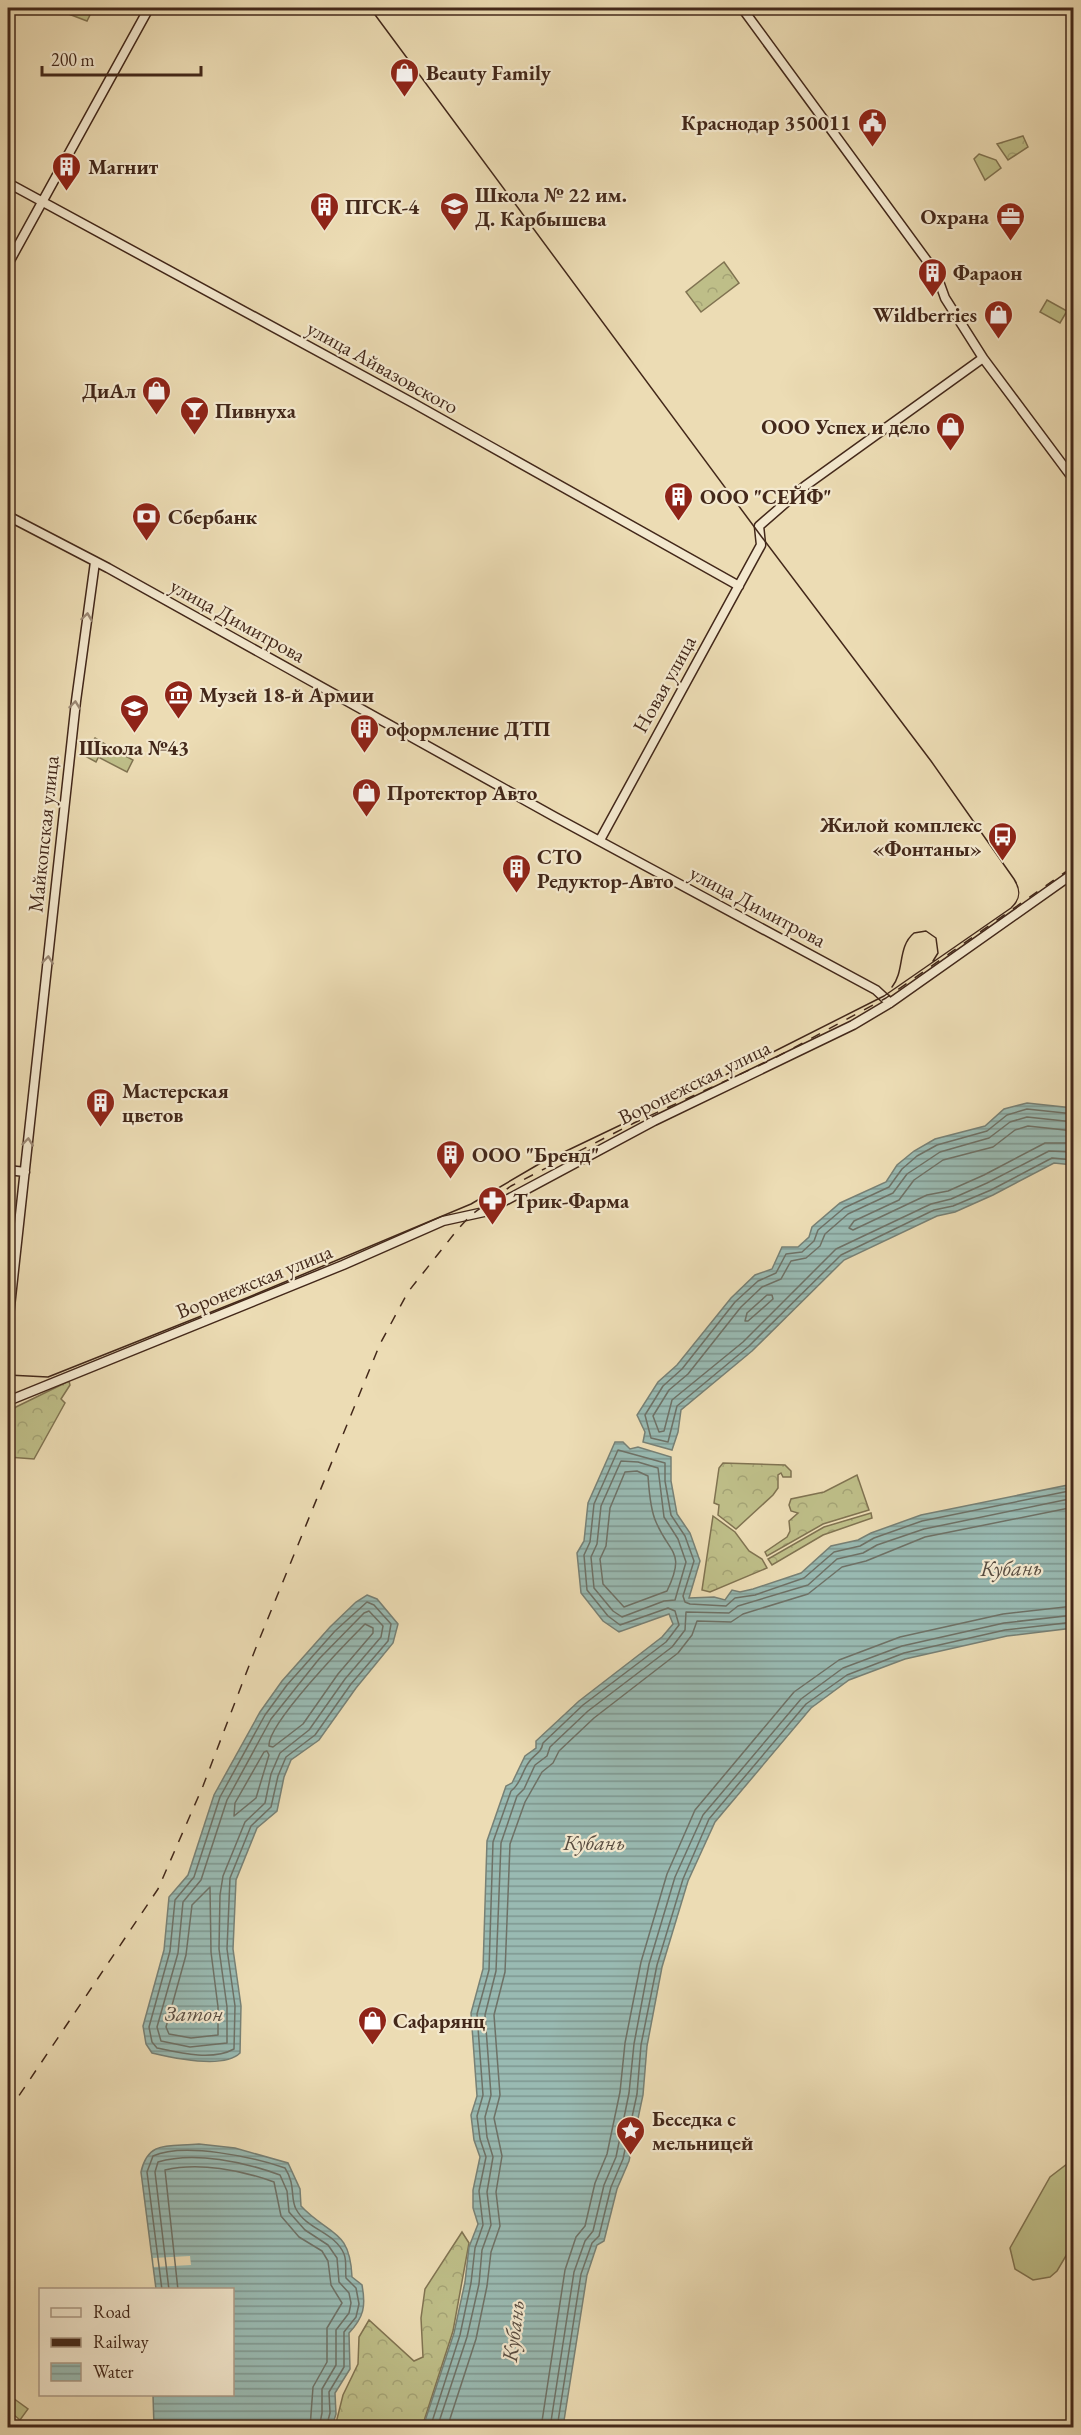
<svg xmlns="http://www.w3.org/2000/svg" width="1081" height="2435" viewBox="0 0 1081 2435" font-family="'EB Garamond',serif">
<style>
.forest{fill:url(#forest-crowns);stroke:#807351;stroke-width:1.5}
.pitch{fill:#bebe88;stroke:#807351;stroke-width:1.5}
.water{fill:url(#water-rules);stroke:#778075;stroke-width:1.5}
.pier{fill:#ecdcb4}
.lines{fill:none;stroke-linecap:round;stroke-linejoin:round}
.shore{stroke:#6e7166;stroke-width:1.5}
.secondary-casing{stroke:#43281a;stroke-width:11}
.secondary{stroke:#f3e8ce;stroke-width:8}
.tram{stroke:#43281a;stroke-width:1.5}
.rail{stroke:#43281a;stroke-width:1.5;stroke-dasharray:10 10;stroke-linecap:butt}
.oneway{stroke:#9b8874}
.labels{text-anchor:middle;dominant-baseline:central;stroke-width:4.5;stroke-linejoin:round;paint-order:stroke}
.poi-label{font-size:21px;font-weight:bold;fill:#43281a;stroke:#f3e8ce;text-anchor:start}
.street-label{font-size:21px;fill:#43281a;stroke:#f3e8ce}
.water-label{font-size:22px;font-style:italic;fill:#584c40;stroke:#f3e8ce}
</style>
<defs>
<pattern id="forest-crowns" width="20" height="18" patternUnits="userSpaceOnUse" patternTransform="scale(1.5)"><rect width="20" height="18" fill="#bebe88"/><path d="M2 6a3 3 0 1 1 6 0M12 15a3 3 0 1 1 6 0" fill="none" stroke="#a4a375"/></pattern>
<pattern id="water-rules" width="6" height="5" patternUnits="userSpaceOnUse" patternTransform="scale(1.5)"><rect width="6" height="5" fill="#99bab2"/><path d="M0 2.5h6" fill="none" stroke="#7e9790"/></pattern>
</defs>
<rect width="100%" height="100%" fill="#ecdcb4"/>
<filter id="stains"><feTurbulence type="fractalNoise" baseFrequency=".00333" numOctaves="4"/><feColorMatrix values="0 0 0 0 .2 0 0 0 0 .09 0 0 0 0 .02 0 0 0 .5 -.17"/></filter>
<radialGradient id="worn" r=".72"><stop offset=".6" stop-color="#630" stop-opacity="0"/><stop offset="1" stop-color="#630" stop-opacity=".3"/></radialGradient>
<path class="forest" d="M1023 136 1028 147 1008 160 997 144Z
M724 262 739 283 701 312 686 292Z
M69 1381 70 1385 61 1399 65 1403 34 1459 8 1457V1414L16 1407Z
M723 1463 785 1465 791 1471V1477H783L781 1473 778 1475V1488L773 1495 736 1529 718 1515 719 1505 714 1503 719 1468Z
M857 1475 869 1510 823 1524 767 1556 765 1552 787 1537 790 1531 789 1521 798 1513 791 1511 789 1505 791 1499 824 1492Z
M871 1513 872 1518 823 1535 772 1565 768 1559 824 1527Z
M713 1516 735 1532 749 1551 762 1559 767 1568 710 1592 702 1590Z
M462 2232 469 2243 453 2331 422 2427H335L343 2395 358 2364 359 2337 369 2320 414 2361 423 2357 421 2318 425 2289Z"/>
<path class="pitch" d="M68 8 91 13 87 21 66 13Z
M979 154 996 160 1001 168 985 180 974 159Z
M1047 300 1067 311 1060 323 1040 312Z
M95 738 105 744 96 762 85 756Z
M107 746 133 760 127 772 100 758Z
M1067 2164H1073V2244L1057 2271 1050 2277 1033 2280 1015 2269 1010 2248 1050 2177Z
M13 2398 28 2409 20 2420 8 2410V2405Z"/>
<path class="water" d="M1027 1103 1073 1108V1165L1054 1163 993 1195 955 1212 937 1216 844 1260 752 1351 681 1410 678 1432 672 1450 643 1442 645 1432 637 1415 658 1382 677 1365 731 1298 755 1275 772 1269 782 1247H798L809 1237 812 1227 840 1203 886 1182 897 1165 914 1151 935 1139 985 1126 1004 1109Z
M615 1442H623L630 1449 638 1447 671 1457V1481L677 1514 690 1533 700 1561 689 1598 714 1597 725 1600 732 1590 740 1592 753 1589 801 1573 831 1546 858 1540 871 1533 921 1515 1073 1484V1628L1007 1636 905 1659 849 1680 811 1708 715 1822 688 1881 662 1967 647 2046 643 2095 629 2161 617 2189 604 2241 597 2245 587 2275 563 2427H423L454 2333 465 2282 469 2247 478 2224 473 2208V2190L480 2157 474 2140 471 2115 477 2096 471 2013 483 1969 487 1841 506 1786 512 1783 525 1756 536 1748V1741L579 1701 662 1637 673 1624 669 1614 619 1632 603 1621 581 1593 577 1553 584 1541 588 1503Z
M367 1595 377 1599 398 1624 393 1643 356 1688 319 1740 291 1760 284 1777 277 1811 257 1828 236 1880 233 1949 241 2006 240 2053C224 2069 173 2058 152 2053L146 2044 143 2026 164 1950 169 1897 188 1875 214 1795 260 1712 282 1681 330 1627 356 1602Z
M199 2144 235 2148 288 2163 300 2189 301 2206C329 2236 350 2228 352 2277L362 2285C366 2306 364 2317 349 2333L350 2369 335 2393 336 2414 332 2427H154L153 2395 232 2394V2290L156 2289 141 2172C148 2139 171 2147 199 2144Z"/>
<path class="pier" d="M190 2256 191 2265 154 2267 153 2258Z"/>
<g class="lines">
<path class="shore" d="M1074 1114 1027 1109 1007 1115 987 1131 937 1145 917 1156 902 1169 889 1187 844 1208 818 1230 814 1241 802 1252 786 1254 776 1273 758 1281 735 1302 682 1369 663 1386 645 1415 651 1438 668 1442 677 1406 748 1347 841 1255 934 1210 953 1206 991 1190 1052 1158 1074 1160
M1074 1122 1027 1117 1010 1122 989 1138 940 1152 907 1174 893 1193 848 1214 825 1234 820 1246 806 1258 791 1261 781 1279 762 1287 741 1307 688 1374 669 1390 653 1416 659 1432 664 1431 672 1400 743 1342 836 1249 931 1204 951 1199 987 1183 1049 1151 1074 1152
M1074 1131 1028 1126 1015 1130 993 1147 943 1160 914 1180 899 1200 854 1221 849 1228 853 1230 927 1195 948 1191 984 1175 1045 1143H1074
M767 1295H772L773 1299 748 1321H745L747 1313Z
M621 1461 638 1462 658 1468 664 1517 678 1539 686 1562 675 1600 664 1601 622 1617 613 1611 594 1588 591 1557 597 1544 601 1506Z
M637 1471 648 1476C649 1490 650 1509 656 1522 670 1555 686 1551 667 1591L624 1607 603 1584 600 1559 606 1546 610 1508 625 1472Z
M367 1602 374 1605 391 1624 388 1641 351 1684 315 1735 286 1757 278 1776 271 1807 251 1826 230 1878 227 1949 235 2006 234 2049C212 2061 180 2053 157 2048L152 2042 149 2027 170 1951 175 1900 194 1877 220 1797 265 1715 287 1685 335 1631Z
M369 1611 383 1626 381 1637 345 1679 309 1730 280 1753 271 1774 265 1803 245 1822 223 1876 220 1895 219 1949 227 2007V2043L190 2047 161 2041 157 2027 178 1953 183 1902 201 1880 227 1800 271 1719 319 1659 364 1613Z
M365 1624 373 1628V1633L338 1674 303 1724 273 1747 269 1746C267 1724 347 1642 365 1624Z
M267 1751 269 1755 256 1798 234 1816 235 1803 264 1752Z
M210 1887 211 1952 218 2007V2035L191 2038 169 2034 166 2027 186 1955 192 1905Z
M162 2290 147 2172 153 2156C184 2142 253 2157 285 2168 296 2185 290 2198 296 2209 307 2230 335 2232 344 2254 347 2261 345 2271 346 2278L356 2288 359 2304 356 2317 344 2332V2367L329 2392 330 2413 326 2428
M169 2290 155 2172 158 2162C194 2151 245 2162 280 2175L287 2191 289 2212 305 2230 328 2245 337 2258 339 2282 349 2293 351 2303 349 2313 336 2330V2365L322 2389V2413L319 2428
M178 2290 165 2170C199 2162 241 2170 274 2182L281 2216 299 2237 322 2251 328 2261 331 2285 342 2303 327 2328V2362L313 2387 310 2428
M430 2428 460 2335 471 2283 475 2248 483 2225 479 2191 486 2157 480 2139 477 2116 483 2095 477 2014 489 1970 493 1842 511 1791C521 1784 522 1771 529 1762 534 1754 541 1754 543 1743L583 1705 666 1642 679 1625 675 1611 668 1608 620 1625 608 1616 587 1590 584 1555 590 1542 594 1504 618 1450 665 1463V1481L671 1515 685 1536 694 1561 683 1596 685 1602 690 1604 726 1606 735 1598 755 1595 804 1578 834 1552 860 1546 874 1538 922 1521 1074 1490
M437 2428 467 2337 479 2284 482 2250 491 2225 487 2192 493 2157 487 2137 485 2117 491 2095 485 2015 496 1971 501 1843 517 1796 524 1789 535 1765 547 1756 550 1747 588 1711 672 1647 685 1630 686 1612 729 1613 738 1606 808 1585 837 1559 863 1553 877 1545 924 1529 1074 1498
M447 2428 476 2339 487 2286 491 2252 500 2226 496 2192 502 2156 494 2118 500 2095 494 2015 505 1972 510 1844 525 1802 542 1772 553 1763 559 1751 594 1718 678 1653 692 1635 697 1621 731 1622 743 1614 808 1594 842 1567 866 1561 925 1537 1074 1507
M541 2428 565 2270 576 2237 585 2226 595 2183 607 2154 620 2092 625 2043 641 1962 667 1874 695 1810 794 1692 839 1660 900 1637 1003 1614 1074 1606
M550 2428 574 2272 585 2241 593 2231 604 2185 616 2157 629 2093 634 2044 649 1964 675 1877 703 1815 801 1699 843 1668 902 1646 1004 1623 1074 1615
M557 2428 581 2274 592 2243 599 2236 611 2187 623 2159 637 2094 641 2045 657 1965 683 1879 709 1819 806 1704 847 1675 904 1653 1005 1630 1074 1622"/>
<defs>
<path id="secondary" d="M8 183 413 403 739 586
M8 264 149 8
M983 358 1074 480
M8 516 108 568 555 817 876 990 890 1003
M600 840 761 545 759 526 805 486 983 358 945 298 936 273 742 8
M8 1170 25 1172
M8 1325 76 701 95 562
M8 1401 343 1265 443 1221 484 1212 654 1121 853 1025 890 1003 1074 873"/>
</defs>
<use href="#secondary" class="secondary-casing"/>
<use href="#secondary" class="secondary"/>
<path class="tram" d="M892 987C905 971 897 947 914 933L926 931 936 938 938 953 933 961
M8 1375 48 1377 249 1297 471 1204 539 1164 773 1052 884 996 1011 908C1021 899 1021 890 1014 879L931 761 761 536 370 8"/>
<path class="rail" d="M8 2112 158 1889 203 1786 255 1650 380 1344 408 1292 458 1229 471 1215 511 1186 634 1123 771 1060 886 998 1074 866"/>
</g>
<defs><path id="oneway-chevron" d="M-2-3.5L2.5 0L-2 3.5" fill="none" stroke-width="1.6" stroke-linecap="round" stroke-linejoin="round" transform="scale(1.5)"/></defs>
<g class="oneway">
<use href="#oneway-chevron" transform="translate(87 617) rotate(-82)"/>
<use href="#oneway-chevron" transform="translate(75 705) rotate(-84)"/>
<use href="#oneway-chevron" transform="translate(48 960) rotate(-84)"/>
<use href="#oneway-chevron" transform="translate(28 1142) rotate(-84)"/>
</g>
<defs>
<symbol id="shop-pin" viewBox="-11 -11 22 30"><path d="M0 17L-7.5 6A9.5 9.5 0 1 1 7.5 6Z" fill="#8f2418" stroke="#f3e8ce"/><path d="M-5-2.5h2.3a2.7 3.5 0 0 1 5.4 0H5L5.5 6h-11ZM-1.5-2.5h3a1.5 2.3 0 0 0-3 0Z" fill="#fff"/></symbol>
<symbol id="civic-pin" viewBox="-11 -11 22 30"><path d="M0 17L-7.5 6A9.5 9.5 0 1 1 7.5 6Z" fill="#8f2418" stroke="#f3e8ce"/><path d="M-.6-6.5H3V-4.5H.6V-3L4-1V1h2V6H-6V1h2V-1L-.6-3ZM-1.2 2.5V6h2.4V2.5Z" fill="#fff"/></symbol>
<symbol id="building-pin" viewBox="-11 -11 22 30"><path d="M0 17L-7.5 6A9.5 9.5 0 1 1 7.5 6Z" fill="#8f2418" stroke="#f3e8ce"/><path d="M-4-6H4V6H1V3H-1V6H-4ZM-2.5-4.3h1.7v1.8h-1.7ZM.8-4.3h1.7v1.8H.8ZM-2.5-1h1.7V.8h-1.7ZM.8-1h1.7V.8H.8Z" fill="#fff"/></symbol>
<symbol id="school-pin" viewBox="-11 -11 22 30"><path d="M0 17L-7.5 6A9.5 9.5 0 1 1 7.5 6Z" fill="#8f2418" stroke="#f3e8ce"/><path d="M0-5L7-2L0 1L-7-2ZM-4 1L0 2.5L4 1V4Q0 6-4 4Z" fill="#fff"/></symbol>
<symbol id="office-pin" viewBox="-11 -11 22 30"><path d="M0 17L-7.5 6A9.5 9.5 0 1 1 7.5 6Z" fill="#8f2418" stroke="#f3e8ce"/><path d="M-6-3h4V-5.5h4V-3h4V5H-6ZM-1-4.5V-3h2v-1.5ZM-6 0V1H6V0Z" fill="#fff"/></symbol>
<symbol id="bar-pin" viewBox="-11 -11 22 30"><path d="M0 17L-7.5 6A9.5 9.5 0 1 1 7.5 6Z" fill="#8f2418" stroke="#f3e8ce"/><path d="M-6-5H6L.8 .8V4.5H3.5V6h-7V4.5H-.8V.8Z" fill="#fff"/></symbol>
<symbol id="bank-pin" viewBox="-11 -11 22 30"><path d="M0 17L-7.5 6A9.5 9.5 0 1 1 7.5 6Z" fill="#8f2418" stroke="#f3e8ce"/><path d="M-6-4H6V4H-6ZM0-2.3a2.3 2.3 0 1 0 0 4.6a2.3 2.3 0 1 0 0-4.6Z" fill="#fff"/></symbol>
<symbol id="museum-pin" viewBox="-11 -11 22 30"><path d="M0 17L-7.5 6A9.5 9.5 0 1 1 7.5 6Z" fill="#8f2418" stroke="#f3e8ce"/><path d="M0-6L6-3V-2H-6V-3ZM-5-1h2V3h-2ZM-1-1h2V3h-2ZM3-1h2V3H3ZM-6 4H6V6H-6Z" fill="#fff"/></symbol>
<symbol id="bus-pin" viewBox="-11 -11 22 30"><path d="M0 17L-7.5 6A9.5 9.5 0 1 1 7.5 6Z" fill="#8f2418" stroke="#f3e8ce"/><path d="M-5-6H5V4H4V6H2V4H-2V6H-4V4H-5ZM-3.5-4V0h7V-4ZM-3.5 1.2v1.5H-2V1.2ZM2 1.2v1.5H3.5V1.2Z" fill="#fff"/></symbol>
<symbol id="pharmacy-pin" viewBox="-11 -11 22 30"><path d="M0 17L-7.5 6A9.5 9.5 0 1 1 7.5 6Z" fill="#8f2418" stroke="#f3e8ce"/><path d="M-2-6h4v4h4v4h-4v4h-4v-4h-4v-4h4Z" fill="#fff"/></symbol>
<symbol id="sight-pin" viewBox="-11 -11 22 30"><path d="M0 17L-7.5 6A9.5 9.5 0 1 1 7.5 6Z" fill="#8f2418" stroke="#f3e8ce"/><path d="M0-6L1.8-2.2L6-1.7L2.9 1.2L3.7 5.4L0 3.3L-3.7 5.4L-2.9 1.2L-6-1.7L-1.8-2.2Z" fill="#fff"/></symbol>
</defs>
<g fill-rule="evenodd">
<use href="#shop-pin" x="388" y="56" width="33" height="45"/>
<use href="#civic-pin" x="856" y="106" width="33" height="45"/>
<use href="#building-pin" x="50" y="150" width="33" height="45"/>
<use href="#building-pin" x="308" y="190" width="33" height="45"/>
<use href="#school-pin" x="438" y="190" width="33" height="45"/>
<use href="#office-pin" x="994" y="200" width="33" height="45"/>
<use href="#building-pin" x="916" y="256" width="33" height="45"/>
<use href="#shop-pin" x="982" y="298" width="33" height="45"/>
<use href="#shop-pin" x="140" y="374" width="33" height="45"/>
<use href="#bar-pin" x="178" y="394" width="33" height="45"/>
<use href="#shop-pin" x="934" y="410" width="33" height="45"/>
<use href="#building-pin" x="662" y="480" width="33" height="45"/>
<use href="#bank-pin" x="130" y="500" width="33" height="45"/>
<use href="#museum-pin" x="162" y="678" width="33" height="45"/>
<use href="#school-pin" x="118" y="692" width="33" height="45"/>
<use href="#building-pin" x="348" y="712" width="33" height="45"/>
<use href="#shop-pin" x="350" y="776" width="33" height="45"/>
<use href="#bus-pin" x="986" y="820" width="33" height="45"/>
<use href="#building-pin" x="500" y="852" width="33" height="45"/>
<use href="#building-pin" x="84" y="1086" width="33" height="45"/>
<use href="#building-pin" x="434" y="1138" width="33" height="45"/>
<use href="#pharmacy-pin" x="476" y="1184" width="33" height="45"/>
<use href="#shop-pin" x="356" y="2004" width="33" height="45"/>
<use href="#sight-pin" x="614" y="2114" width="33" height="45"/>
</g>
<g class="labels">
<g class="poi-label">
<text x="426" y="72">Beauty Family</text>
<text x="851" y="122" text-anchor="end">Краснодар 350011</text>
<text x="88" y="166">Магнит</text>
<text x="475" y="194">Школа № 22 им.<tspan x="475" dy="24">Д. Карбышева</tspan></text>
<text x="345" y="206">ПГСК-4</text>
<text x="989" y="216" text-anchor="end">Охрана</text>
<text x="953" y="272">Фараон</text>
<text x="977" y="314" text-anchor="end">Wildberries</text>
<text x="136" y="390" text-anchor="end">ДиАл</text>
<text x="215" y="410">Пивнуха</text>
<text x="930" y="426" text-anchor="end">ООО Успех и дело</text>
<text x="700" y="496">ООО "СЕЙФ"</text>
<text x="168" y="516">Сбербанк</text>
<text x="199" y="694">Музей 18-й Армии</text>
<text x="386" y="728">оформление ДТП</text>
<text x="134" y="747" text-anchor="middle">Школа №43</text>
<text x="387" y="792">Протектор Авто</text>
<text x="982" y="824" text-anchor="end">Жилой комплекс<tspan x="982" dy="24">«Фонтаны»</tspan></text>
<text x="537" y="856">СТО<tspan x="537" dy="24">Редуктор-Авто</tspan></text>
<text x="122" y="1090">Мастерская<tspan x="122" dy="24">цветов</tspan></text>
<text x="472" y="1154">ООО "Бренд"</text>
<text x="513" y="1200">Трик-Фарма</text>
<text x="393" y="2020">Сафарянц</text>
<text x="652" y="2118">Беседка с<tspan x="652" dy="24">мельницей</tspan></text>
</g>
<g class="street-label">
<text transform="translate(383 367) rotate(29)">улица Айвазовского</text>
<text transform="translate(238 620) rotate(29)">улица Димитрова</text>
<text transform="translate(664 684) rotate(-61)">Новая улица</text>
<text transform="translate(43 834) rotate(-84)">Майкопская улица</text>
<text transform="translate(758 906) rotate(28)">улица Димитрова</text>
<text transform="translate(694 1082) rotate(-26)">Воронежская улица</text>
<text transform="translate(254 1281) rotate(-22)">Воронежская улица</text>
</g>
<g class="water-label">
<text transform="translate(1011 1568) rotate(-1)">Кубань</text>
<text x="594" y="1842">Кубань</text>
<text x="194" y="2013">Затон</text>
<text transform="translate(513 2331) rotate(-83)">Кубань</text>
</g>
</g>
<rect width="1081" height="2435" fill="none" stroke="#ecdcb4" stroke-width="30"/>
<rect x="9" y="9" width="1063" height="2417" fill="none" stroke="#43281a" stroke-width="3"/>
<rect x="15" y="15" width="1051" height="2405" fill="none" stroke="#43281a" stroke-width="1.5"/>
<rect x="39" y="2288" width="195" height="108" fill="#f3e8ce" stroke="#ad9b86" stroke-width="1.5"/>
<rect x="51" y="2308" width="30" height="9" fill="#f3e8ce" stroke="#ad9b86" stroke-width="1.5"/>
<text x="93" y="2318" font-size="18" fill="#43281a">Road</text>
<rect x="51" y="2338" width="30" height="9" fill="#43281a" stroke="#ad9b86" stroke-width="1.5"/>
<text x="93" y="2348" font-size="18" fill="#43281a">Railway</text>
<rect x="51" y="2363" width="30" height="18" fill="url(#water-rules)" stroke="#ad9b86" stroke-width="1.5"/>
<text x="93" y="2378" font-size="18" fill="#43281a">Water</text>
<path d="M42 66v9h159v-9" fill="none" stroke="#43281a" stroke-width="3"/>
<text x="51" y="66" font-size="18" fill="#43281a" stroke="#f3e8ce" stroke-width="4.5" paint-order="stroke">200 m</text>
<rect width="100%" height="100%" filter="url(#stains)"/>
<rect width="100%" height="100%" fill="url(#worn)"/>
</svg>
